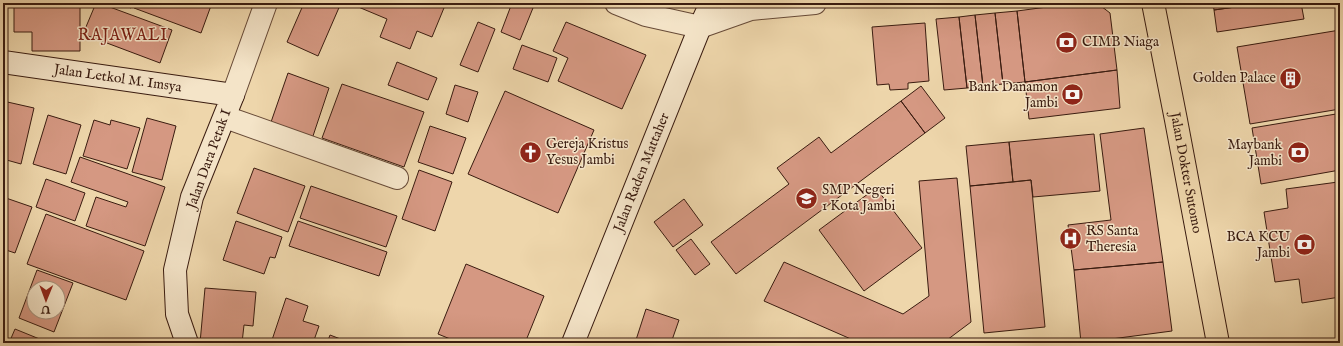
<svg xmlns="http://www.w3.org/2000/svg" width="1343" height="346" viewBox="0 0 1343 346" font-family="'IM FELL English',serif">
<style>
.building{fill:#d59882;stroke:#3a1c10;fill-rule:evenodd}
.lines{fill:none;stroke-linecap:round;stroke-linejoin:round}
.street-casing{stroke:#674a37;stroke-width:24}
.secondary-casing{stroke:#3a1c10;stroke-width:24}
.primary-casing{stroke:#3a1c10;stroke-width:24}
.street{stroke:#f4e4c8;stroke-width:22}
.secondary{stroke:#f4e4c8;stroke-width:22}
.primary{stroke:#eed6ab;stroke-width:22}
.labels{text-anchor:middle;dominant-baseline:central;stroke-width:3;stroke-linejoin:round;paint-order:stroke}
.poi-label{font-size:14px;fill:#3a1c10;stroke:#f4e4c8;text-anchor:start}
.street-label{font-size:14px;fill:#3a1c10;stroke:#f4e4c8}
.quarter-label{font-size:16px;letter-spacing:1px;fill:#7a1f14;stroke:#f4e4c8}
</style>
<rect width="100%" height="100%" fill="#eed6ab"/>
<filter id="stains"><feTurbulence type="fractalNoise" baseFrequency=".005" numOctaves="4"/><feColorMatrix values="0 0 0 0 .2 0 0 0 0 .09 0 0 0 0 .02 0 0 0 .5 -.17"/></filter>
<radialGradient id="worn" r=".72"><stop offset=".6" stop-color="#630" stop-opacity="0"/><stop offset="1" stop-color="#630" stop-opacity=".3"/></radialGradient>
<path class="building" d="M14 3H80V51H32V32H14Z
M96 3H99L172 30 160 63 83 34Z
M118 3H133L131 8Z
M136 3H212L201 33 134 8Z
M304 3H341L318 56 287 42Z
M357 3H446L432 37 417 31 410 49 380 37 387 19 356 6Z
M512 3H535L520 40 501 32Z
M1077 3H1097L1110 13 1117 70 1025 82 1017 11Z
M1213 3H1264L1214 10Z
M1264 3H1301L1304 19 1217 32 1214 10Z
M1017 11 1025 82 1003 84 995 13Z
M995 13 1003 84 983 86 975 15Z
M975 15 983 86 967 88 959 17Z
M959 17 967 88 944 90 936 19Z
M478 22 495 29 478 72 460 65Z
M566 22 646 55 622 109 558 81 568 58 553 51Z
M925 23 929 81 908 83V89L890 90 889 84 877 85 872 27Z
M1340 30V109L1250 124 1237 47Z
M522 45 557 58 548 82 513 69Z
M397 62 437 78 428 100 388 85Z
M1117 70 1120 108 1029 119 1025 82Z
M288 73 329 88 312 139 270 125Z
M342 84 424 112 404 167 322 138Z
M455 85 478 92 468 122 446 114Z
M921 86 945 118 925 133 901 101Z
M505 91 594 130 558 213 468 174Z
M3 101 34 108 21 164 3 159Z
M901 101 925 133 736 274 711 242 789 184 777 168 819 137 831 153Z
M1336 114 1340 136V170L1261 184 1252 128Z
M48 115 81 125 66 174 33 164Z
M147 118 176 126 162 180 132 172Z
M94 120 110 125 111 120 140 128 127 169 83 156Z
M430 126 466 138 453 174 418 162Z
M1144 128 1163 262 1074 270 1068 225 1111 220 1100 134Z
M1094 134 1100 191 1033 197 1031 180 1013 182 1009 142Z
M1009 142 1013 182 970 186 966 146Z
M80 157 165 187 145 246 86 226 96 197 126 207 128 202 71 182Z
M254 168 305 186 288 232 237 213Z
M419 170 452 182 435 231 402 219Z
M957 178 971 322 943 343H860L764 301 784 262 903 314 929 296 919 181Z
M46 179 85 193 75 221 36 207Z
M1031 180 1045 327 984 333 970 186Z
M1338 182 1340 197V297L1302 303 1299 279 1275 282 1264 212 1288 208 1286 189Z
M311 186 397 216 386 247 300 218Z
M876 188 922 248 864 291 819 230Z
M3 197 32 207 15 253 3 249Z
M684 199 703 225 673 247 654 222Z
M46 214 144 251 126 300 27 264Z
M236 221 282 237 275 258 270 257 264 274 223 260Z
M298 221 387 252 379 276 289 246Z
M691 239 710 264 695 275 676 250Z
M3 256 7 258 3 270Z
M1163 262 1172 331 1081 343 1074 270Z
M466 264 544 296 525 343H460L438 334Z
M37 270 73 283 54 332 19 318ZM34 288H58V312H34Z
M205 288 256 292 253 326 244 325 242 343H200Z
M286 298 308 306 303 321 319 326 313 343H271Z
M646 309 679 320 671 343H635Z
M15 329 42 340 41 343H9Z
M330 335 351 343H327Z"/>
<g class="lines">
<defs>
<path id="street" d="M616 3 646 15 700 27 751 9 815 3
M233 95 266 3
M225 117 397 178"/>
<g id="secondary">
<path id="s1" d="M3 62 233 95 192 197 175 270 177 314 187 343"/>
<path id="s2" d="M573 343 700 27 711 3"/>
</g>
<g id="primary">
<path id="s3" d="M1153 3 1176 120 1218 343"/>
</g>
</defs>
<use href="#street" class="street-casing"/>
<use href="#secondary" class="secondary-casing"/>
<use href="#primary" class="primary-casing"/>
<use href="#street" class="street"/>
<use href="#secondary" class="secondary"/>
<use href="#primary" class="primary"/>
</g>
<defs>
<symbol id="bank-disc" viewBox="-11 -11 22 22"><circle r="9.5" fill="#8f2418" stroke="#f4e4c8"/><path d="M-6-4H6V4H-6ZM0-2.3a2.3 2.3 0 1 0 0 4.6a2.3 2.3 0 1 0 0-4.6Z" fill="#fff"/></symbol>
<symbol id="building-disc" viewBox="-11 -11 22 22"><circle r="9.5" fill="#8f2418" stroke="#f4e4c8"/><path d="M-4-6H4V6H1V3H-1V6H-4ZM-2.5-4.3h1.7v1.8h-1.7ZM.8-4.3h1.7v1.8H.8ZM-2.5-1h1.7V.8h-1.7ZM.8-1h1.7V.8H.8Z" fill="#fff"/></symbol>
<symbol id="church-disc" viewBox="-11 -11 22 22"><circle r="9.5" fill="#8f2418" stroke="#f4e4c8"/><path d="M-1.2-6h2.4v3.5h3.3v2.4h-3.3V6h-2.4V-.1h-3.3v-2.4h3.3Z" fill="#fff"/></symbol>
<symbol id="school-disc" viewBox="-11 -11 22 22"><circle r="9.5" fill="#8f2418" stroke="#f4e4c8"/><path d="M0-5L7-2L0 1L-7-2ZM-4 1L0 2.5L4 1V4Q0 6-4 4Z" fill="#fff"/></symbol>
<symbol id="hospital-disc" viewBox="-11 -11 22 22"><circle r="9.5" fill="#8f2418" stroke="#f4e4c8"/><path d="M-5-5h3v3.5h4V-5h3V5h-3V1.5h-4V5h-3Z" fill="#fff"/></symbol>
</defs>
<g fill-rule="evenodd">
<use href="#bank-disc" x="1054" y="30" width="25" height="25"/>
<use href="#building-disc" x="1278" y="66" width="25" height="25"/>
<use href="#bank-disc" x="1060" y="82" width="25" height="25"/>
<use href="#church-disc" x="518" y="140" width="25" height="25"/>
<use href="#bank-disc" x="1286" y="140" width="25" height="25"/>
<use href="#school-disc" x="794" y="186" width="25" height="25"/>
<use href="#hospital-disc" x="1058" y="226" width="25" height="25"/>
<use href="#bank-disc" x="1292" y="232" width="25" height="25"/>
</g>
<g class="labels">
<g class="poi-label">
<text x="1082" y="42">CIMB Niaga</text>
<text x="1276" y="78" text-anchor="end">Golden Palace</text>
<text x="1058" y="87" text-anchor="end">Bank Danamon<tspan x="1058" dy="16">Jambi</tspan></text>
<text x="546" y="144">Gereja Kristus<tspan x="546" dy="16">Yesus Jambi</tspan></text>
<text x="1282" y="145" text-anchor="end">Maybank<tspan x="1282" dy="16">Jambi</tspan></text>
<text x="822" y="190">SMP Negeri<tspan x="822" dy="16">1 Kota Jambi</tspan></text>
<text x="1086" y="231">RS Santa<tspan x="1086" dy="16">Theresia</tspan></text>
<text x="1290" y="237" text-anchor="end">BCA KCU<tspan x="1290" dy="16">Jambi</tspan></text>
</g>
<g class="street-label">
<text stroke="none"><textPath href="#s1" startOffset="116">Jalan Letkol M. Imsya</textPath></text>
<text transform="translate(209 159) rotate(-70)">Jalan Dara Petak I</text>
<text stroke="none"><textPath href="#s2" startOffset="184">Jalan Raden Mattaher</textPath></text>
<text stroke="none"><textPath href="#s3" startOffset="173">Jalan Dokter Sutomo</textPath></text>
</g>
<g class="quarter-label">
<text x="123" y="36">RAJAWALI</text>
</g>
</g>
<rect width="1343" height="346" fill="none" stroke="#eed6ab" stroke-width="16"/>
<rect x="4" y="4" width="1335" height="338" fill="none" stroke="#3a1c10" stroke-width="2"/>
<rect x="8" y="8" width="1327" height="330" fill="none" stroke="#3a1c10"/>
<g transform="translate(46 300) rotate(181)"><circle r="19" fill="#f4e4c8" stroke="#aa947e"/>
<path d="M0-3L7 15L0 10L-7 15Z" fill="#8f2418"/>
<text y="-6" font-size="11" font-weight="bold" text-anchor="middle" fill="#3a1c10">U</text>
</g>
<rect width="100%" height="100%" filter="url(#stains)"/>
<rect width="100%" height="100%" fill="url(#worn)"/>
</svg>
